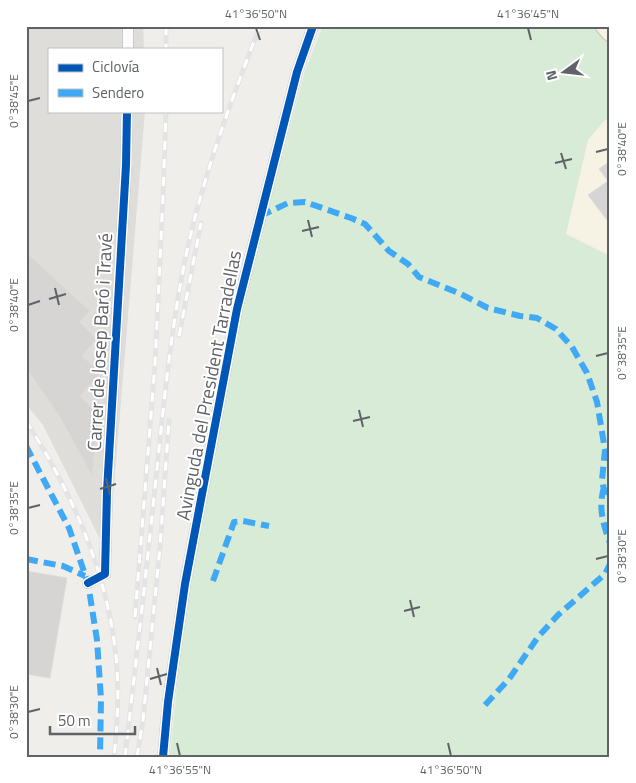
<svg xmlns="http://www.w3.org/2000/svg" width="636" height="783" viewBox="0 0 636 783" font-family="'Titillium Web',sans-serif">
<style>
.commercial{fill:#f7f3e4}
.industrial{fill:#dfddda}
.green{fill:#d8ebd6}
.building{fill:#d6d5d3;stroke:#deddd9}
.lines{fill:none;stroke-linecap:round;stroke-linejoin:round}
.street-casing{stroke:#cbcccc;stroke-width:12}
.primary-casing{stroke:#d7ceb8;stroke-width:19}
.street{stroke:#fdfcfc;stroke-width:10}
.primary{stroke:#f4f2e9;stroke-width:16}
.rail-casing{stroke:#e4e4e4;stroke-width:5}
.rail{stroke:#fff;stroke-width:3;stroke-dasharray:9;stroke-linecap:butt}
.quiet{stroke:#3fa9f5;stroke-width:6;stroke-dasharray:12 6;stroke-linecap:butt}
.cycleway-casing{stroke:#fff;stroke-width:11}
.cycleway{stroke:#0057b8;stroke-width:8}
.ticks{fill:none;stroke:#5f6368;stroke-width:2}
.labels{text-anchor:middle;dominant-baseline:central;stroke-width:4;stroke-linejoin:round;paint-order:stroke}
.street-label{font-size:19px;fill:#5f6368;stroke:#fff}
.neatline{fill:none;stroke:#5f6368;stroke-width:2}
.ticks-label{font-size:12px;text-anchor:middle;fill:#5f6368}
</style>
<rect width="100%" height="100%" fill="#efeeea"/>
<path class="commercial" d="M610 118V256L566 234 588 140 604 121Z"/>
<path class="industrial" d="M26 26H143L144 49H49V111H145L109 546 100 539 43 425 26 404Z"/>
<path class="green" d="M323 26H594L610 45V118L604 121 588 140 566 234 610 256V757H170L182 633 194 555 242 305 305 71Z"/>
<path class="building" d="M610 161V224L588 195 608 181 599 169Z
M26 252 90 311 80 322 97 339 82 356 101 373 80 396 98 413 91 420 97 428 92 476 60 417 26 368Z
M26 571 67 578 50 678 26 674Z"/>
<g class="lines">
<defs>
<path id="street" d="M128 49V26
M105 574 107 491 126 165 127 111
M88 583 94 580
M163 757 168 702 185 584 237 309 297 72 313 26"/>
<path id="primary" d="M604 26 610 33"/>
</defs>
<use href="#street" class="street-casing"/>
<use href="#primary" class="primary-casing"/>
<use href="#street" class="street"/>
<use href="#primary" class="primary"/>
<defs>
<path id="rail" d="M166 26V49
M179 336 201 223
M26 421C74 495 111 581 117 669 119 698 117 728 114 757
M135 617 155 364 163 197 166 111
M125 757C135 670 145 584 154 497 163 413 170 329 188 246 205 171 232 98 260 26
M137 757 143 720 160 547 169 420"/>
</defs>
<use href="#rail" class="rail-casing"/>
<use href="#rail" class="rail"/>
<path class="quiet" d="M260 216 288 203 305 202 351 218 365 224 389 251 408 264 419 277 461 294 488 308 520 316 537 318 556 329 572 347 587 373 597 402 605 450 602 480 604 490 610 494
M26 446 69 528 88 583 97 640 101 699 100 757
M604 487C598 507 603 524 610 543
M26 559 63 566 85 576
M213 581 234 522 243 521 269 526
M485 705 509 679 538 637 558 615 605 574 610 564"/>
<defs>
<path id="cycleway" d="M88 583 105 574 107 491 126 165 127 111
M163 757 168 702 185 584 237 309 297 72 313 26"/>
</defs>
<use href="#cycleway" class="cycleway-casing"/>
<use href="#cycleway" class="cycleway"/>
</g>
<path class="ticks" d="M256 28 260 40M528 28 531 40M28 101 40 98M596 152 608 149M561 153 566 169M555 163 572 159M308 220 312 237M302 231 319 227M55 288 59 305M49 299 66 294M28 305 40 301M596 356 608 353M359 410 363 427M353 421 370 417M106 478 110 495M100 489 116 484M28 508 40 505M596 559 608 556M410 600 414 617M404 611 420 607M157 668 161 685M150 679 167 674M28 712 40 709M177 743 180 756M448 743 451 756"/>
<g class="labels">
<g class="street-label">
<text transform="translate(99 342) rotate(-87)">Carrer de Josep Baró i Travé</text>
<text transform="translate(208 385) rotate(-79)">Avinguda del President Tarradellas</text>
</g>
</g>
<rect width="636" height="783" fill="none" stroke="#ffffff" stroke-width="55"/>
<rect x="48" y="48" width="175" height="65" fill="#ffffff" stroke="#bfc1c3"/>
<rect x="58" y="64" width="25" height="8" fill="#0057b8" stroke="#bfc1c3"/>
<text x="92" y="72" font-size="15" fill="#5f6368">Ciclovía</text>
<rect x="58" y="89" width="25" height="8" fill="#3fa9f5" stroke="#bfc1c3"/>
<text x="92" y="98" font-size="15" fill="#5f6368">Sendero</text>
<g transform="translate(564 72) rotate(255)" stroke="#ffffff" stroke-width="4" paint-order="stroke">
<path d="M0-4L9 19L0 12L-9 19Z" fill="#5f6368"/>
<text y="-8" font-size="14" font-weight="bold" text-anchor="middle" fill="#5f6368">N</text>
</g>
<path d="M50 726v8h85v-8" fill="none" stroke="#5f6368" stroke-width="2.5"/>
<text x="58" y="726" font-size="15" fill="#5f6368" stroke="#ffffff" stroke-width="4" paint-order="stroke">50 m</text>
<rect x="28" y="28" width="580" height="728" class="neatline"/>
<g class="ticks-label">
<text x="256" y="18">41°36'50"N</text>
<text x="528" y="18">41°36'45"N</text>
<text transform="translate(14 101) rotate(-90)" y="4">0°38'45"E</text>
<text transform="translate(622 149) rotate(-90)" y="4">0°38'40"E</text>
<text transform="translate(14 305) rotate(-90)" y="4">0°38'40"E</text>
<text transform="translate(622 353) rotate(-90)" y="4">0°38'35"E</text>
<text transform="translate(14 508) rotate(-90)" y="4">0°38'35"E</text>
<text transform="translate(622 556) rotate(-90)" y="4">0°38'30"E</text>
<text transform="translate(14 712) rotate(-90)" y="4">0°38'30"E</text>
<text x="180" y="774">41°36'55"N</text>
<text x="451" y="774">41°36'50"N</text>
</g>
</svg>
